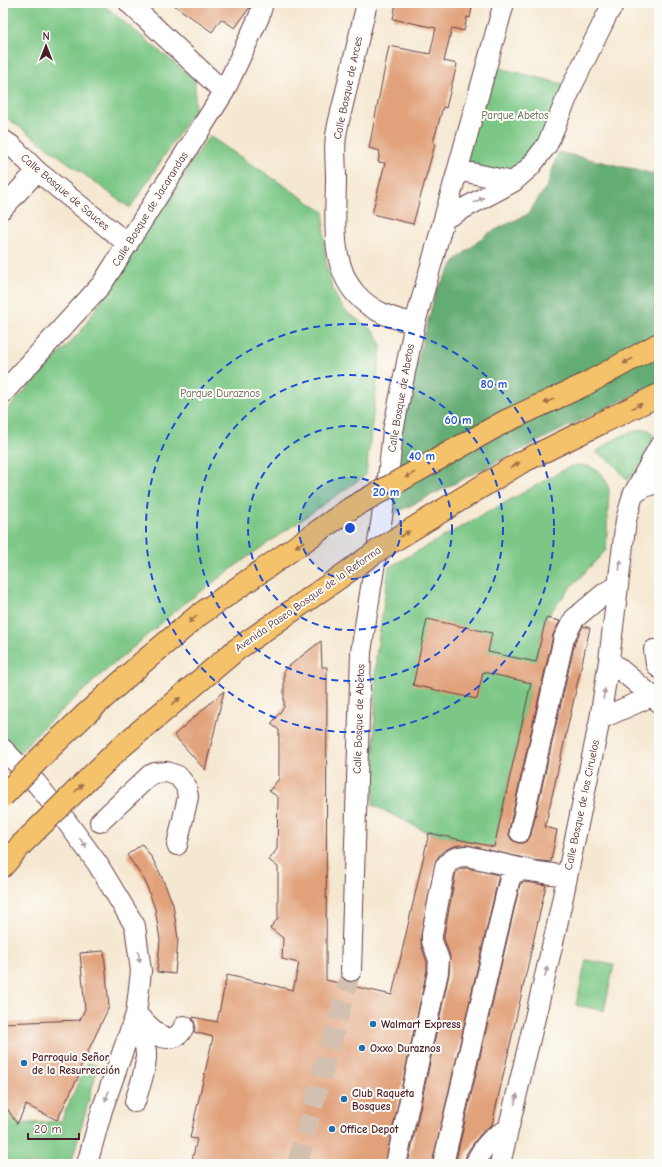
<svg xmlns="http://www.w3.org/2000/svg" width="662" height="1167" viewBox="0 0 662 1167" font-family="'Comic Neue',sans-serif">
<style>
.green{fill:#7bc786;stroke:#627358}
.forest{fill:#64ac73;stroke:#57664f}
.building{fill:#e1a17a}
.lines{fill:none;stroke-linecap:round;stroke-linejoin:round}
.minor-tunnel{stroke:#d3c0b0;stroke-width:20;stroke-dasharray:20 10;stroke-linecap:butt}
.minor-casing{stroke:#643d44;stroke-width:22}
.major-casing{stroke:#643d44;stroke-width:24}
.minor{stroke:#fff;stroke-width:20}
.major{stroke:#f4c26a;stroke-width:22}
.major-bridge-casing{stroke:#643d44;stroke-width:24;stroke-linecap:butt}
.major-bridge{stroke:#f4c26a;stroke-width:22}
.oneway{fill:#ae9aa0}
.oneway2{fill:#9f704a}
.ring{fill:none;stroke:#1d4ed8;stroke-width:2;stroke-dasharray:7 5}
.poi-dot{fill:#1f6fb2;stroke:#fdfcf7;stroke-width:1.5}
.labels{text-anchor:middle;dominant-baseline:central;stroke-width:4;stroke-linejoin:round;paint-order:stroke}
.street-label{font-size:11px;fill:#4a1f2b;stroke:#fdfcf7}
.park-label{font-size:11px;fill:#5b5a4b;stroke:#fdfcf7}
.poi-label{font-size:11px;font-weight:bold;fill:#4a1f2b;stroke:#fdfcf7;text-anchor:start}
.centre{fill:#1d4ed8;stroke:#fdfcf7;stroke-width:2}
.ring-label{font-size:12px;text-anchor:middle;font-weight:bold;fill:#1d4ed8;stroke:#fdfcf7;stroke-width:4;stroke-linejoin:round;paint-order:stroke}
</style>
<rect width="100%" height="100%" fill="#fdfcf7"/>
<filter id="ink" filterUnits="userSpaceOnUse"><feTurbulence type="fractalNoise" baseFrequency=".025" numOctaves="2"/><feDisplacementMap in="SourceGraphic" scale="8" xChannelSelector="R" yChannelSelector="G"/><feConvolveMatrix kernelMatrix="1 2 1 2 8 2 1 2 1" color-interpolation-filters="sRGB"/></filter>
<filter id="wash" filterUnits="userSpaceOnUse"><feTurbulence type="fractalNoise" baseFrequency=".012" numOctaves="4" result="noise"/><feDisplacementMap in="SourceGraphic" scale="16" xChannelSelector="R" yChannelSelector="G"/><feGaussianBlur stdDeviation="0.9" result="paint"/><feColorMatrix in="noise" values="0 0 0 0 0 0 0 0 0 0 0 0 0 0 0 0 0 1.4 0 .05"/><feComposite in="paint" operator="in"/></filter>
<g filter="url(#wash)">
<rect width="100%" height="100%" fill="#f5e8d1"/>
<path class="green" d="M3 3H101L195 80V109L130 208 3 115Z
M487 65 572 86 513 182 458 170Z
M209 136 324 212C323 240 325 286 344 309 357 323 377 325 381 347L366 475 249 556 185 603 96 679 37 733 3 771V414L81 331Z
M644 429 649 430 653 435C650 452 641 469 627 480L613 463 596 452C611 440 626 432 644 429Z
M577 465C594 465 605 473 609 490L606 550 570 588 546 618 494 847 429 833 373 805 376 657 389 567 569 467Z
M586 960 614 965 604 1011 576 1005Z
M87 1063 98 1066 71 1164H3V1102L17 1124 61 1121Z"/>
<path class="forest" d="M558 152 659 175V383L561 430 374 524 436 291 456 260 487 234 528 214 548 184Z"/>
<g id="blocks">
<path class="building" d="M171 3H251L250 7 235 28 221 19 212 32Z
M396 3H473L470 18 467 17 464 31 452 28 444 61 457 64 446 108 443 107 433 143 435 144 413 224 372 214 385 163 378 162 380 151 369 148 389 46 430 54 436 28 393 19Z
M546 618 560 621 553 635 509 829V835L512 840 518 843H523L528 840 531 835 575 642 583 626 590 628 545 827 557 830 551 860V862L532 860 467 845H458L449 848 441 853 436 860 421 934V945L427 962V970L385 1164H191L197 1139 190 1138 213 1037 194 1032 195 1025 193 1017 217 1022 227 975 293 990 299 963 282 959 283 938 270 928 278 918V867L269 860 277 849 278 797 269 791 279 779V730L271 724 284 707V670L321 641 322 667H327L326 980 392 995 429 833 494 847 531 683 483 672 477 699 413 685 427 619 492 633 488 652 536 662Z
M224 691 205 770 174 735Z
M142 844 152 858 160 873 173 904 178 939 175 974 157 972 160 940 155 909 145 881 127 855Z
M466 868 499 875 432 1164H408L449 974 450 956 444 939V935L456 872 460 869Z
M524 882 546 885 492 1125 484 1130 475 1141 467 1153 464 1164H455L520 884Z
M104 951 109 1007 78 1072 80 1073 57 1120 26 1105 17 1124 3 1102V1023L80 1020 85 1009 80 953Z"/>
</g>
</g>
<g filter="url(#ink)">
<use href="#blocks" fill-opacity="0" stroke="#643d44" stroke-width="1"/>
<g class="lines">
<path class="minor-tunnel" d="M297 1164 351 971"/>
<defs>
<path id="minor" d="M129 3 224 92
M367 3C360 32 353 62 346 91 343 106 338 121 336 136 334 149 336 164 336 178 336 215 329 264 356 294 372 312 393 319 415 323
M3 140 12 146 37 171 128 244
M458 170 513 182 530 167 547 145 572 86 608 13 614 3
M3 208 37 171
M444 219 513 182
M3 393 102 284 224 92 259 17 263 3
M633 495C641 488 649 484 659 483
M654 650 656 664 659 668
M609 660 659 702
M600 719 652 696
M3 749 37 784 64 818 97 863 135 926 141 971 136 1014 102 1110 87 1164
M100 822 150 775 155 773 167 772 178 776 186 786 188 797 177 845
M520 832 564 638 574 619 606 592 618 586
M351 971 361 652 388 478 393 431 415 323 504 3
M136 1014 161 1037C172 1040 180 1037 184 1026
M131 1027C158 1045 142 1077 135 1102
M396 1164 438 972 439 960 432 941V934L445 867C451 858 458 856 467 856L528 870
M443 1164 510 878 515 873 523 870 567 876
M475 1164C482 1148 492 1135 508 1130
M500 1164 556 930 600 719 609 660 626 520 633 495 659 447"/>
<path id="major" d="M584 385 659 344
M601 423 659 395
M3 866 21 845"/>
</defs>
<use href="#minor" class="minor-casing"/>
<use href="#major" class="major-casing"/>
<use href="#minor" class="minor"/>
<use href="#major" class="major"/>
<defs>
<path id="major-bridge" d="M3 796 50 748 87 713 142 663 199 615 351 508 504 422 584 385
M21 845 120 748 236 650 383 547 520 463 601 423"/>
</defs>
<use href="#major-bridge" class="major-bridge-casing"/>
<use href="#major-bridge" class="major-bridge"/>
</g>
<defs><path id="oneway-solid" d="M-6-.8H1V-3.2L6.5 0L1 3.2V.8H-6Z"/></defs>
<g class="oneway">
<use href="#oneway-solid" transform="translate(479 200) rotate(-28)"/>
<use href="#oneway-solid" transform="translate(620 565) rotate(-83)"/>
<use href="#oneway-solid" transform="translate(604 694) rotate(-81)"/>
<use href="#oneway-solid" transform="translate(83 843) rotate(54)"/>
<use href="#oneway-solid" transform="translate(139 957) rotate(84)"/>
<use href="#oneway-solid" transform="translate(546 972) rotate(-77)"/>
<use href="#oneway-solid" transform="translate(107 1096) rotate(110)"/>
<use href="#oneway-solid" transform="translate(516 1099) rotate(-77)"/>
</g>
<g class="oneway2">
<use href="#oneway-solid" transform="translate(628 361) rotate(151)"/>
<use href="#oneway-solid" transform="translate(549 401) rotate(155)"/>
<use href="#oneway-solid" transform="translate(637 406) rotate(-26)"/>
<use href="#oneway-solid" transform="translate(515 465) rotate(-31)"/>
<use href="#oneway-solid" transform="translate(410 475) rotate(151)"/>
<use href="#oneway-solid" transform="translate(405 534) rotate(-32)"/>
<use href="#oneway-solid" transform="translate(300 544) rotate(145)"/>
<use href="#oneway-solid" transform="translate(193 619) rotate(140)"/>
<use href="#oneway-solid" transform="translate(176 701) rotate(-40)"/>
<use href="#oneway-solid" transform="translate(79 788) rotate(-45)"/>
</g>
</g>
<circle cx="350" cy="528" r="51" fill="#1d4ed8" fill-opacity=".12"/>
<g class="ring">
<circle cx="350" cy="528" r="51"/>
<circle cx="350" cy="528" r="102"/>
<circle cx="350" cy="528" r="153"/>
<circle cx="350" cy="528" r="204"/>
</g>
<g class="poi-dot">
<circle cx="373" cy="1024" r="4"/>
<circle cx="362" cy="1048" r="4"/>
<circle cx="24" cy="1063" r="4"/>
<circle cx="344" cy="1099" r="4"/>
<circle cx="332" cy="1129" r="4"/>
</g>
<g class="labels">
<g class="street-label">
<text transform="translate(348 88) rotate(-78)">Calle Bosque de Arces</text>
<text transform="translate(65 192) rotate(40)">Calle Bosque de Sauces</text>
<text transform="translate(150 209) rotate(-58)">Calle Bosque de Jacarandas</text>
<text transform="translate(401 398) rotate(-80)">Calle Bosque de Abetos</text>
<text transform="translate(308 599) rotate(-35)">Avenida Paseo Bosque de la Reforma</text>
<text transform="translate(359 719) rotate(-88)">Calle Bosque de Abetos</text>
<text transform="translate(582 805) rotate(-78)">Calle Bosque de los Ciruelos</text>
</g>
<g class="park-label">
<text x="515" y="115">Parque Abetos</text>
<text x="220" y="393">Parque Duraznos</text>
</g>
<g class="poi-label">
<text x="381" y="1024">Walmart Express</text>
<text x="370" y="1048">Oxxo Duraznos</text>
<text x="32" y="1057">Parroquia Señor<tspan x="32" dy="13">de la Resurrección</tspan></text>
<text x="352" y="1093">Club Raqueta<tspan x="352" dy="13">Bosques</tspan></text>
<text x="340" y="1129">Office Depot</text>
</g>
</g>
<circle cx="350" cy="528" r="6" class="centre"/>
<g class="ring-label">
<text x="494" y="388">80 m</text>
<text x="458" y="424">60 m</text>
<text x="422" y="460">40 m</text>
<text x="386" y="496">20 m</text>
</g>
<rect width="662" height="1167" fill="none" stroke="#fdfcf7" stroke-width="16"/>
<g transform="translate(46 46)" stroke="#fdfcf7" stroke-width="3" paint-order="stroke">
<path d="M0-3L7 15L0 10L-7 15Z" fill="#4a1f2b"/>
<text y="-6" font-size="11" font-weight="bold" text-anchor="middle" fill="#4a1f2b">N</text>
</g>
<path d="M28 1133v6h51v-6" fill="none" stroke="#4a1f2b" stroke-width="2"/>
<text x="34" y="1133" font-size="12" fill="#4a1f2b" stroke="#fdfcf7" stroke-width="3" paint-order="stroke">20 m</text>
</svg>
